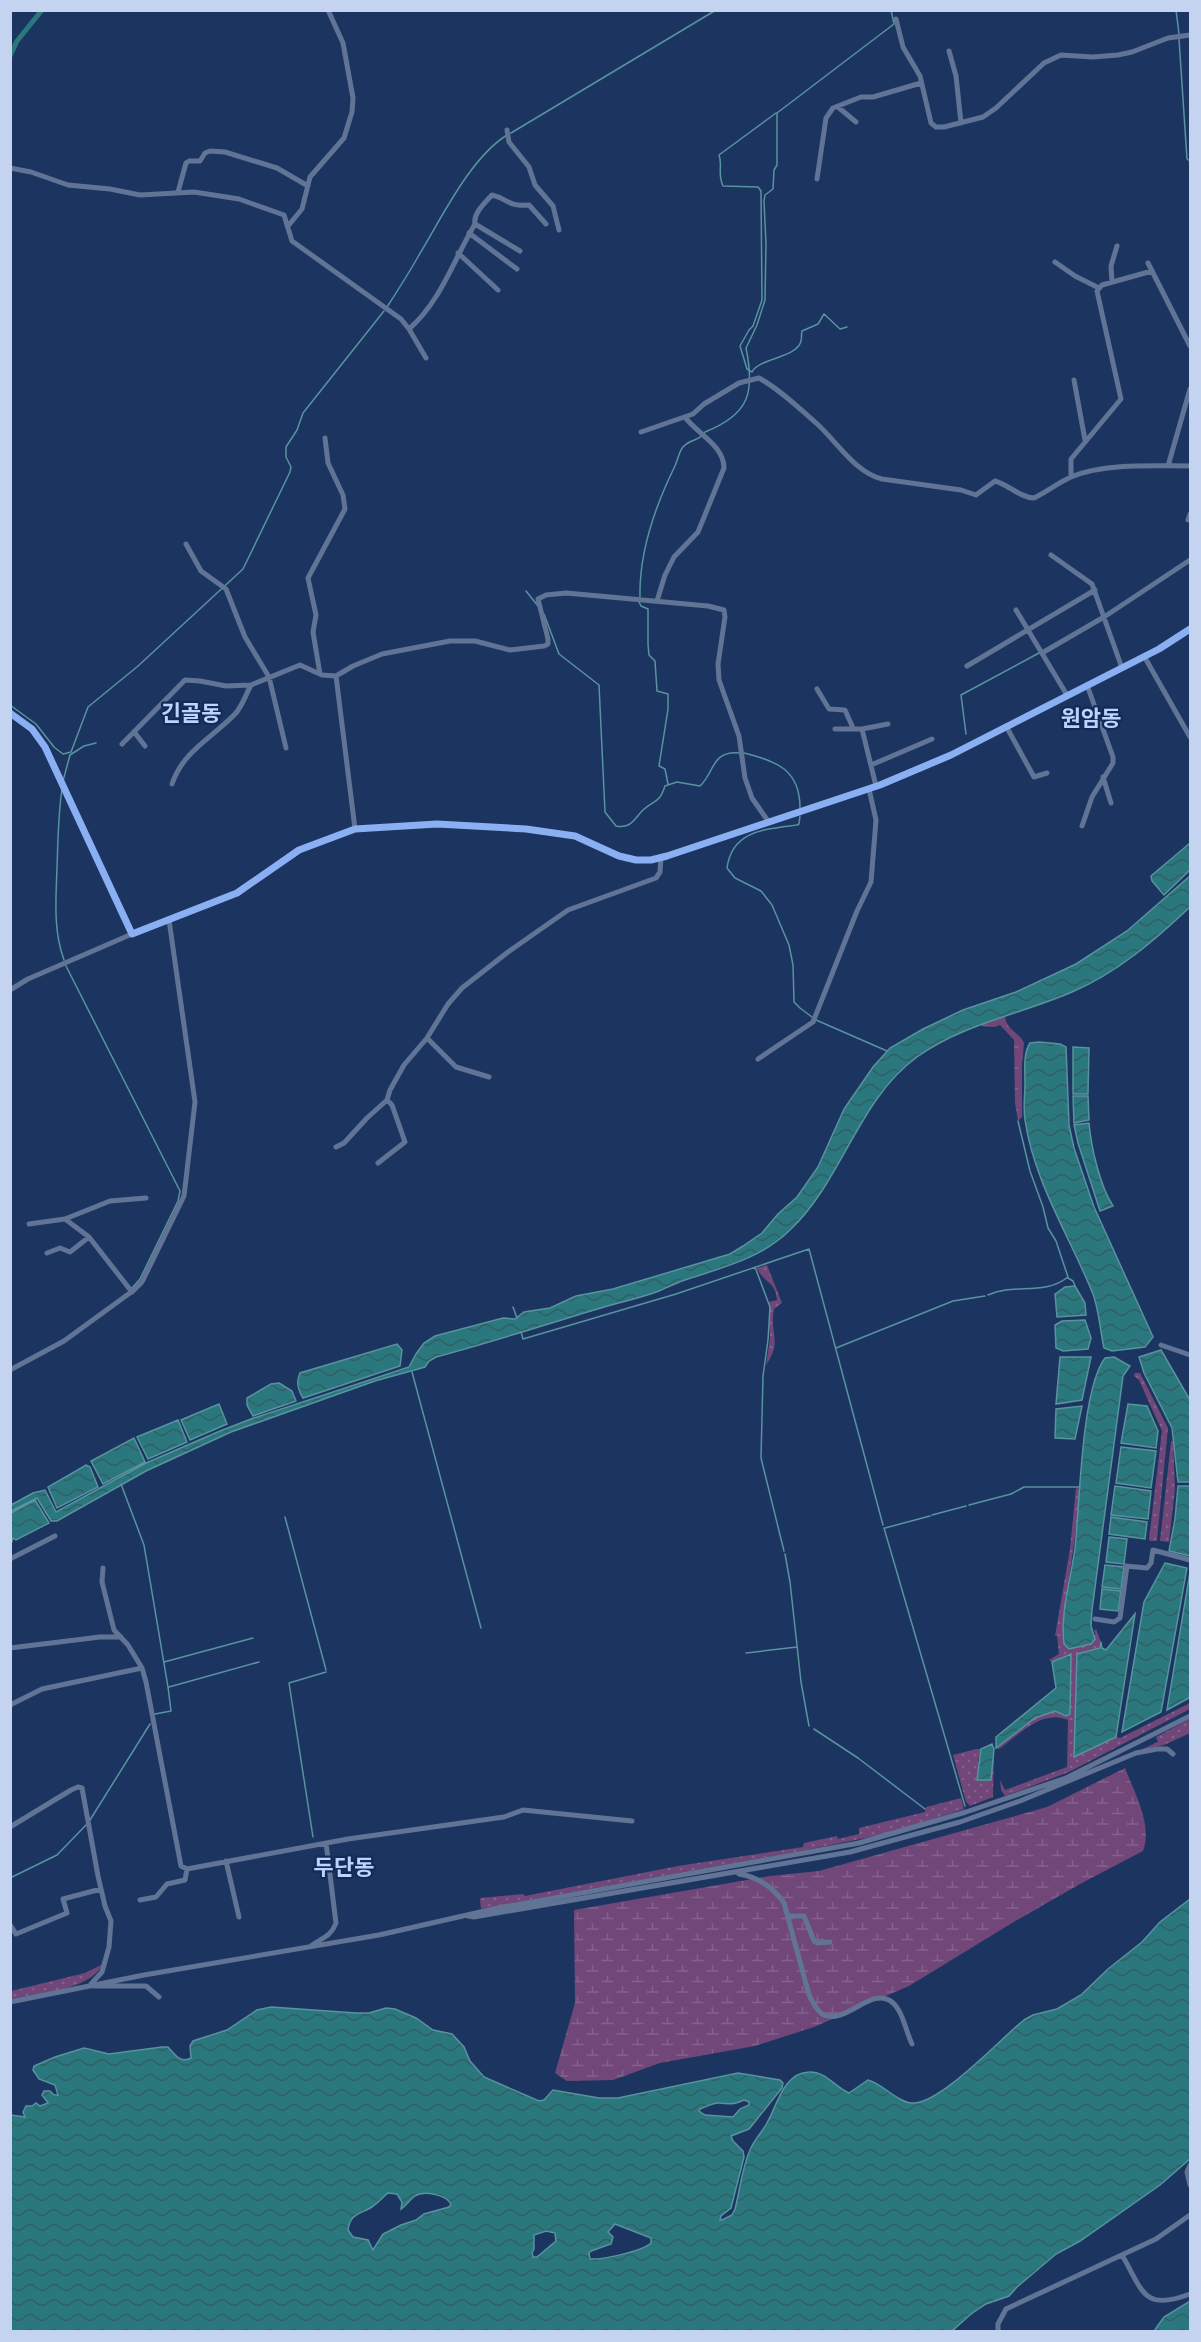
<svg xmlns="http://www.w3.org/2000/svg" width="1201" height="2342" viewBox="0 0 1201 2342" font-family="Barlow,'Noto Sans KR',sans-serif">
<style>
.grass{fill:url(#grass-dots)}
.wetland{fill:url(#wetland-marsh)}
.water{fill:url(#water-waves);stroke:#58939f;stroke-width:1.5;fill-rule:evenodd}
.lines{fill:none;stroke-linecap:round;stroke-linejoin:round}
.stream{stroke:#58939f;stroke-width:1.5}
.canal{stroke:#2a777d;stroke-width:5}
.minor{stroke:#617495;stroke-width:5}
.major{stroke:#8ab0f3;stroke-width:7}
.labels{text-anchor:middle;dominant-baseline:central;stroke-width:4.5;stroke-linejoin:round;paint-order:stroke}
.quarter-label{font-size:22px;font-weight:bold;fill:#bad3ff;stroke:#122a54}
</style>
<defs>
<pattern id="grass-dots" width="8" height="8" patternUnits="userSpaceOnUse" patternTransform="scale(1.5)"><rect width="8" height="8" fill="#714779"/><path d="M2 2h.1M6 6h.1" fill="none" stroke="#84618c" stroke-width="1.8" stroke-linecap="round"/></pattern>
<pattern id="wetland-marsh" width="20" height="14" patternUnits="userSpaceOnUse" patternTransform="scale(1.5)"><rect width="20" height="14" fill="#714779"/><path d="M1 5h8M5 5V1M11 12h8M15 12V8" fill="none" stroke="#84618c"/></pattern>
<pattern id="water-waves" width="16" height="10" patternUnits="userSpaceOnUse" patternTransform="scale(1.5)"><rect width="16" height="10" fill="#2a777d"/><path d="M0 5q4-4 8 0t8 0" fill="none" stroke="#325e65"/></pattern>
</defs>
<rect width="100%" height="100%" fill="#1c3560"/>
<path class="grass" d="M767 1265 782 1303 774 1309C769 1335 783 1340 766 1365L770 1339 769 1302 777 1300C775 1280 764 1284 757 1268Z
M1135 1373H1140L1168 1428 1157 1540 1155 1541H1150L1149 1539 1162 1431 1139 1380 1134 1376Z
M1171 1441H1173L1175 1489 1169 1542 1160 1541Z
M1076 1488 1080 1489C1077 1539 1065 1587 1063 1637L1096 1635 1094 1631 1096 1629 1101 1642 1074 1757 1116 1737 1120 1738 1190 1703V1709L1069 1772 1005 1796 1001 1790 1000 1780 1005 1790 1067 1767 1068 1720C1042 1709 1020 1734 999 1749L996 1748C1012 1735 1039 1708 1059 1712L1068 1654 1052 1662 1049 1660 1059 1654 1057 1636H1055L1070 1549Z
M1190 1719V1733L1164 1745 1138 1751 1158 1742 1156 1737Z
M976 1749H981L978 1761 991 1780 994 1749 993 1797 970 1806 966 1802 953 1755Z
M961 1798 964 1809 890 1833 806 1850 481 1909 480 1898 523 1894 525 1896 678 1866 803 1847 804 1843 837 1836 838 1839 859 1834V1828L925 1812 926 1807Z
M103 1964C89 1991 38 1993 11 1999V1991L85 1973Z"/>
<path class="wetland" d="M1005 1016C1006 1030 1019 1032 1024 1043L1022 1065V1117L1018 1121 1015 1103 1014 1040 1000 1025 994 1027 982 1026V1024Z
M1125 1768C1134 1792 1153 1825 1143 1851L1080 1884 1012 1923 909 1986 814 2027 755 2046 660 2063 613 2080 567 2081 555 2073 575 2003 574 1910 770 1876 819 1871 1047 1807Z"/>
<path class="water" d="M1190 843V870L1164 895 1152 881 1151 876Z
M1190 876V907C1155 940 1117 973 1072 992 1021 1014 963 1024 917 1057 858 1100 843 1179 791 1229 761 1259 723 1267 685 1280 676 1283 668 1287 659 1291 638 1299 615 1303 594 1310 541 1326 489 1343 436 1357L429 1361 425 1367 375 1381 231 1432 146 1471 57 1521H51L37 1498 11 1511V1505L33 1493 45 1490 56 1512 146 1463 220 1431 251 1419 409 1367 416 1354 424 1343 435 1336 503 1318 515 1319 524 1312 550 1308 576 1296 613 1289 730 1254 743 1246 762 1233 778 1214 797 1197 818 1167 844 1109 873 1067 890 1048 923 1029 963 1010 1016 992 1076 964 1127 931Z
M1039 1042 1060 1044 1066 1047 1069 1125 1074 1148 1094 1207 1153 1337 1145 1347 1112 1351 1104 1348C1100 1330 1099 1310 1093 1294 1070 1237 1034 1182 1025 1120 1023 1108 1025 1095 1025 1083 1025 1070 1023 1054 1030 1043Z
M1073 1047 1089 1048 1088 1094H1073Z
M1073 1096H1088L1089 1120 1074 1123Z
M1089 1123C1091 1147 1100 1186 1113 1206L1100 1211 1078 1143 1074 1125Z
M1075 1286 1085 1303 1086 1315 1057 1317 1055 1294 1065 1287Z
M1085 1320 1091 1338 1088 1349 1063 1351 1056 1348 1055 1325 1062 1321Z
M397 1344 402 1350 400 1366 303 1398C298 1390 296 1381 300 1373Z
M1161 1350 1190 1400V1482H1178L1172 1428 1144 1373 1139 1357Z
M1060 1357H1091L1082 1400 1056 1404Z
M1114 1357 1130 1366 1123 1376 1092 1610 1091 1626 1095 1639 1091 1644 1069 1649 1064 1644C1060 1612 1071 1579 1075 1548 1080 1504 1081 1390 1105 1358Z
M279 1383 292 1391 296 1401 253 1416 247 1405V1398L271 1384Z
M219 1404 227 1424 190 1440 181 1420Z
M1128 1404 1147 1406 1158 1431 1156 1448 1121 1443Z
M1082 1406 1075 1439 1055 1438 1056 1409Z
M178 1420 187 1442 148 1459 137 1437Z
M134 1438 145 1462 103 1484 91 1461Z
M1121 1447 1156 1451 1151 1488 1116 1483Z
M86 1465 90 1467 98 1487 57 1508 48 1487Z
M1115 1486 1151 1491 1148 1519 1111 1515Z
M1178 1486H1190V1556L1169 1551 1175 1519Z
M35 1500 49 1523 16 1540 13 1538 11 1544V1513Z
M1111 1517 1147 1522 1145 1539 1109 1534Z
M1109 1537 1127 1539 1124 1564 1106 1562Z
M1165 1563 1187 1568 1161 1712 1122 1732 1144 1602Z
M1105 1565 1124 1567 1121 1589 1102 1587Z
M1190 1572V1691L1189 1698 1167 1710Z
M1102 1589 1121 1591 1118 1611 1100 1609Z
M1135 1614 1116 1737 1074 1757 1077 1654 1100 1648 1101 1642 1102 1648 1106 1650Z
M1071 1654 1070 1714 1066 1716 1055 1711 1035 1718 996 1748V1737L1056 1688 1052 1662Z
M992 1744 994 1749 991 1780H977L981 1749Z
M1190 1899V2159L1160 2185 1080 2241 1056 2254 1017 2287 1009 2296 986 2304 971 2314 952 2331H11V2115L25 2117 23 2112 26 2106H32L36 2103 40 2106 48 2103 42 2095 44 2091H50L54 2095H58L55 2085 39 2079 33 2070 34 2066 55 2057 84 2048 109 2054 162 2047H168C175 2054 180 2064 191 2058L190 2046 193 2041 227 2030 257 2010 271 2007 356 2013H369L386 2008 395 2009 416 2018 433 2030 452 2034 464 2047 470 2061 484 2077 539 2101 544 2100 553 2090 599 2098H618L738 2073 780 2080 783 2083 782 2088 749 2129 731 2136 733 2141 743 2151 744 2157 731 2208 721 2216 720 2220H722L732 2215 735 2209C740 2190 742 2168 750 2150 754 2140 762 2132 767 2123 777 2106 783 2073 809 2072 825 2071 835 2087 849 2093L868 2080C881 2083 899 2103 912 2103 940 2105 1001 2038 1024 2020L1033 2015 1057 2009 1081 1995 1108 1969 1142 1942 1160 1922ZM744 2100 749 2102V2105L740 2109 733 2117 705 2115 699 2111 700 2109C706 2107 713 2102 720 2103 732 2104 732 2105 744 2100ZM388 2193 397 2194 402 2202 401 2209C406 2206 409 2200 415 2196 424 2190 446 2195 451 2204L449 2207 424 2214 416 2220 401 2225 383 2234 373 2250 368 2240 353 2237 348 2230C350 2213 361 2214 372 2207 378 2203 383 2197 388 2193ZM615 2224 651 2238V2243C643 2251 602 2260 590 2259L589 2253 591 2251 611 2244 613 2237 608 2232ZM546 2231 555 2233 556 2241 537 2257H533L532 2253 534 2249V2235Z
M1190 2301V2331H1154L1164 2317Z"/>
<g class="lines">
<path class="stream" d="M1176 10 1179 34
M1179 39 1187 159 1190 161
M776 113 719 155C723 165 717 173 723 186L758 187 761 191 762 300 753 326 749 330 740 346 747 369 752 372C759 358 797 358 801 341 802 338 801 334 802 331L818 324 824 314 840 329 847 327
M511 133 716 10
M387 307C398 290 409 273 419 255 441 219 470 158 507 135
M526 591 538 606
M640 597C639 553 655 507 674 468 678 461 678 453 683 447 689 439 701 441 705 432 750 414 755 392 746 348L757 325 765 300 766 244 764 201 765 195 773 189 774 170 777 165V113L894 24 891 10
M639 602 641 606 648 609V644L649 655 655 661 657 691 668 694V709L659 766 665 769 668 784
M544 614 559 654 599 685 605 812 616 826C631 829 634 819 643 810 655 799 659 804 665 786L677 782 700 786C715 772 711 751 739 753
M10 705 36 724 54 747 63 754 71 752 88 707 138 666 243 569 290 472 291 467 286 457V447L297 430 303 413 384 311
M966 734 961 695 1039 653
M744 753C777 761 800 770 800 808
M63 781 70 755 84 746 96 743
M62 789C58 816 58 841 57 868 56 898 53 930 64 960
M800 816 799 824 797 825C766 829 732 830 727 868L735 878 761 891 772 905 789 945 793 965 794 1002 800 1008 812 1017
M65 964 180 1191 178 1201 140 1279 132 1288
M816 1020 887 1051
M755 1267 770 1307 768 1340 763 1376 761 1458 784 1551
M1068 1278 1073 1281 1075 1286
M988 1295C1014 1283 1044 1296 1068 1277L1056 1241 1048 1228 1043 1207 1030 1171 1018 1121
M513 1307 517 1318
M521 1332 523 1339 676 1294 809 1249 883 1525
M836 1348 953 1301 985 1296
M412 1372 481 1628
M121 1484 144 1545 168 1687 171 1711 155 1714
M969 1505 1011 1494 1024 1487H1080
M932 1515 966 1506
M285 1517 326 1670
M884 1528 965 1806
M885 1528 930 1516
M785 1554 790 1582 801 1682 809 1726
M746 1653 797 1647
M164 1662 253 1638
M169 1687 259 1662
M814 1729 858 1758 925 1809
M90 1820 150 1724
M313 1837 289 1683 326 1672
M10 1878 57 1855 86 1825"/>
<path class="canal" d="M10 56 17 41 42 10"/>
<path class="minor" d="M896 19 903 47 920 76 931 123 936 127H944L983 117 996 108 1044 63 1061 55 1093 57 1118 55 1132 52 1168 38 1190 35
M949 51 956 76 961 123
M838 107 856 122
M507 130 509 142 529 167 535 185 553 206 559 230
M10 168 31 172 68 185 110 189 140 195 194 192 239 199 284 215 292 241 401 319 409 329 426 358
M817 179 826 118 833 108 861 97H873L921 83
M178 192 186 163 189 161H200L205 153 210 151 225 152 277 168 308 186
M288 226 302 209 310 177 344 138 352 112 353 98 343 43 328 10
M469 233 517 269
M520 251 475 224C473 213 485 203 492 195 509 199 507 207 529 205L546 224
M458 253 498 290
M1055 262 1075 276 1099 288
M1148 263 1190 346
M1112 282 1111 266 1117 246
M409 329C441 301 454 259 475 224
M1074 380 1085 440
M641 432 693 414 704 404 739 383 759 378C779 389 798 407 815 422 836 440 854 472 882 479L961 490 976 495 995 481C1009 485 1019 497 1034 498 1046 492 1058 483 1071 477 1104 463 1154 466 1190 466
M1168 466 1190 389
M1071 477V459L1121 399 1097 291 1102 285 1152 271
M1188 520 1190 514
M186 544 201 571 226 589 245 637 269 677 286 748
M1051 555 1092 584 1122 668
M657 601 665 575 674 557 698 532 724 468C724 445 696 433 685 417
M1016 610 1067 695
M1042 653 1104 617 1190 560
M1144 656 1190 737
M967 666 1095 590
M320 674 313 632 316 615 308 578 345 509 343 495 328 463 325 438
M336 676 355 829
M817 689 829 709 845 710 853 728
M1006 726 1034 777 1047 773
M835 729H862L888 724
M862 729 876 786
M135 733 145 746
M122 744 185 680 200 681 226 686 251 685
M871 765 932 739
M1103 777 1111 803
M172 784C183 751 212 738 235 714 242 707 246 694 251 685L300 665 322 675 336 676 353 666 382 654 450 641H475L510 650 544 646 548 644V639L538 599 546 595 566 593 708 606 724 610 725 617 718 664 719 680 739 736 745 778 752 798 768 821
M1082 826 1092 797 1113 763V757L1087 685
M10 990 28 979 132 934
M427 1038 456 1067 489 1077
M758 1059 813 1022 857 911 871 882 876 820 869 789
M336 1147 344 1143 367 1118 387 1100 390 1090 404 1065 427 1038 448 1004 462 988 508 952 568 910 656 878 660 872 661 857
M378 1163 405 1142 392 1105 387 1100
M65 1219 110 1201 146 1198
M29 1224 65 1219 89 1237 132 1292
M47 1253 60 1248 70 1252 89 1237
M1161 1345 1190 1355
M10 1370 64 1341 134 1290 142 1282 184 1196 195 1102 169 920
M10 1559 55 1536
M1125 1566 1147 1568 1151 1563 1153 1550 1190 1560
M103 1568 102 1582 114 1630 128 1645 142 1668 146 1682 181 1866 187 1869 348 1839 504 1817 523 1810 632 1821
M1095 1619 1114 1622 1120 1618 1127 1566
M10 1648 100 1637H121
M10 1705 42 1689 142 1668
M10 1827 71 1790 78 1787 82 1788 98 1876 105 1906 111 1921 109 1947 102 1972 91 1984
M226 1861 239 1917
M739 1874C758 1877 773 1887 784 1903L809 1995C813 2002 816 2010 822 2014 845 2027 871 1985 892 2002 903 2011 906 2032 912 2044
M140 1900 156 1897 167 1884 185 1880 187 1869
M468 1916 474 1917 850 1852 960 1822 1020 1801 1136 1753 1157 1749H1167L1173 1754
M788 1916H804L814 1941 817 1943 830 1942
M10 1925 16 1934 67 1913 63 1899 101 1889
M311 1946C321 1938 331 1937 336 1923L326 1843
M94 1986H146L159 1997
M10 2002 144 1975 379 1935 498 1908 859 1843 966 1812 1066 1778 1190 1716
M1190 2165 1187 2172 1190 2185
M1122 2255C1143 2291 1143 2312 1190 2294
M998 2332V2324L1006 2309 1156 2239 1190 2215"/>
<path class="major" d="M10 713 32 729 45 747 132 934 237 893 299 850 355 829 437 824 526 829 575 836 619 856 636 860H651L667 856 880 785 951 755 1159 649 1190 629"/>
</g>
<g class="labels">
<g class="quarter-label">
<text x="191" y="712">긴골동</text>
<text x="1091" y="717">원암동</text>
<text x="344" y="1866">두단동</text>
</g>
</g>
<rect width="1201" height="2342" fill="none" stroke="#c4d3ef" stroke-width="24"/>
</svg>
